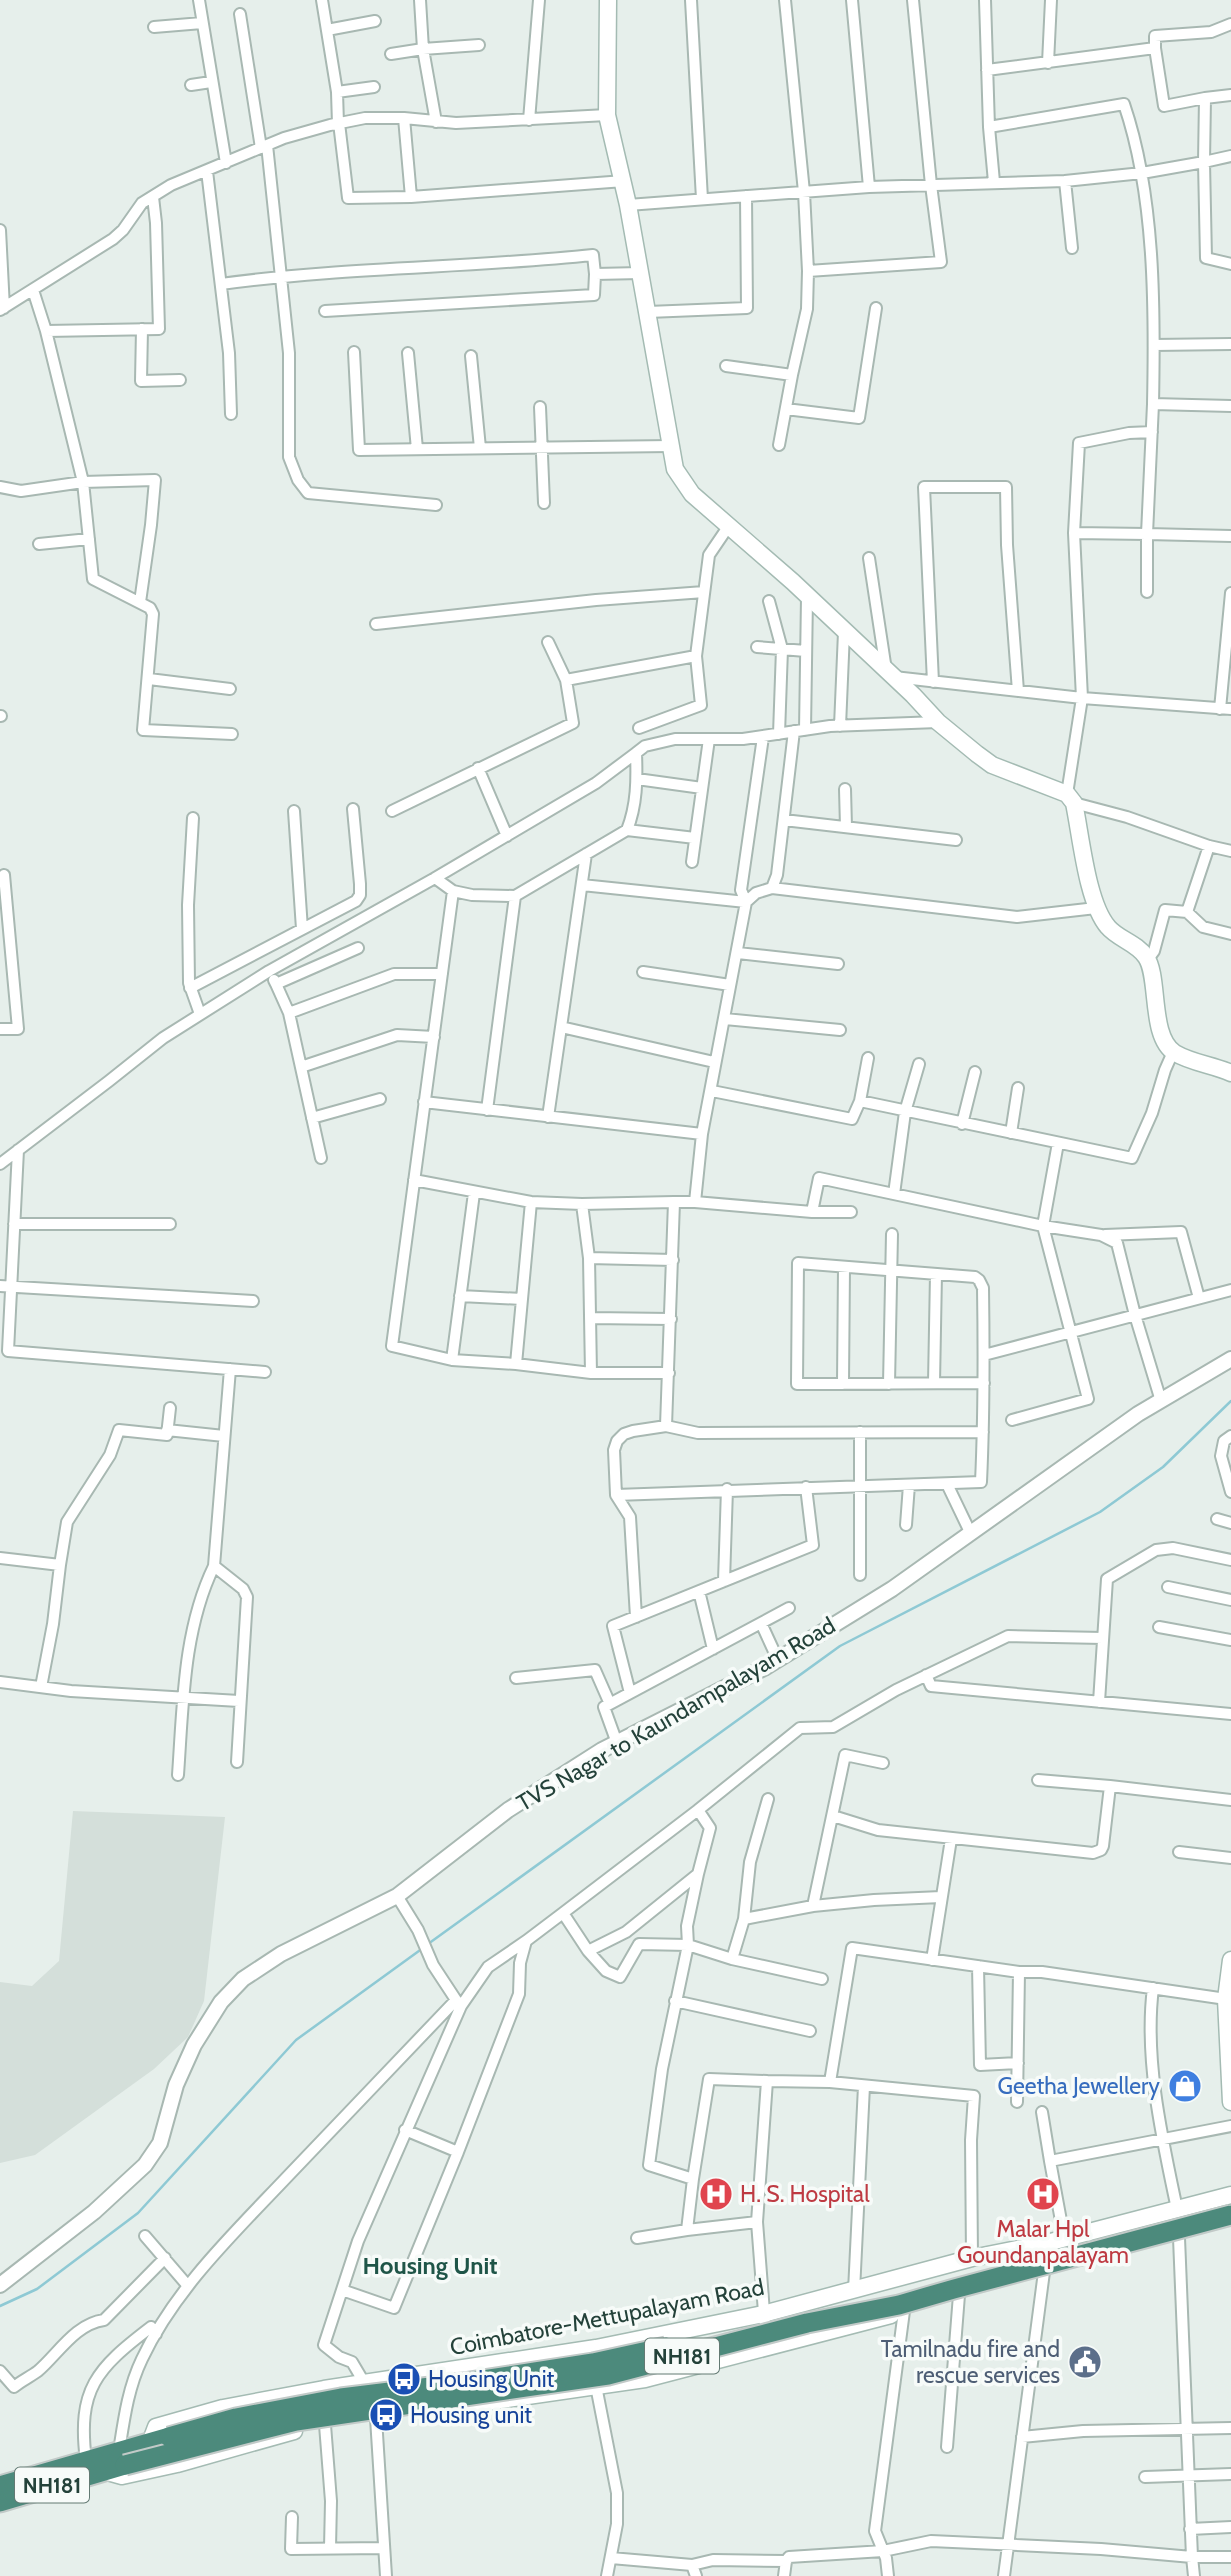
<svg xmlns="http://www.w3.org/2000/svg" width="1231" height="2576" viewBox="0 0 1231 2576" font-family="Cabin,sans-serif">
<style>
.built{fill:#d4dfda}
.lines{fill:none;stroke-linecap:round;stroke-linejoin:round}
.stream{stroke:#8ec9d4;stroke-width:2.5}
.minor-casing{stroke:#a8b8b2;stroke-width:14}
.tertiary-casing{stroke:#a8b8b2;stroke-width:18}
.secondary-casing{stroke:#a4bbb3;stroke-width:19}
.trunk-casing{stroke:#c2cac8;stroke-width:23}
.minor{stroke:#fff;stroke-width:10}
.tertiary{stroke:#fff;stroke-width:14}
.secondary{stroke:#fff;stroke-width:16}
.trunk{stroke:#4c8a7c;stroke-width:19}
.trunk-bridge-casing{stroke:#c2cac8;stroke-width:23;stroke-linecap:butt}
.trunk-bridge{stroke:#4c8a7c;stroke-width:19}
.labels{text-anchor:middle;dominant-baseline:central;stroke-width:7;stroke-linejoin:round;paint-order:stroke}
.shield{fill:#f7fbf9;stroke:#637a73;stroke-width:2}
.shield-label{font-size:21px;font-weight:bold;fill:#24423a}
.street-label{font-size:23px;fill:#24423a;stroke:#f7fbf9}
.shop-label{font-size:23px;fill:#366cbe;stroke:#f7fbf9;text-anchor:end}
.health-label{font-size:23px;fill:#be3a42;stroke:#f7fbf9;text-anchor:start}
.service-label{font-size:23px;fill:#4e5e75;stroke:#f7fbf9;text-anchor:end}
.transit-label{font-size:23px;fill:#164399;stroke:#f7fbf9;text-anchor:start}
.neighbourhood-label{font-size:24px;font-weight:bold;fill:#1f5548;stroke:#f7fbf9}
</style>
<rect width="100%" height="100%" fill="#e6efeb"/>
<path class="built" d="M73 1811 225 1817 204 2001 188 2037 154 2069 35 2155 0 2163V1982L32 1986 59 1961Z"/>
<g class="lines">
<path class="stream" d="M428 1944 840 1646 1100 1512 1163 1467 1231 1401
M0 2306 37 2289 138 2213 296 2040 423 1948"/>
<defs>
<path id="minor" d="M199 0 226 163
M322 0 337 92 338 124
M420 0 423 49 436 122
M691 0 702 199
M852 0 869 187
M985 0 989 127 994 182
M240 14 261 148
M154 27 202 23
M327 30 375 21
M1155 48 1164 106 1205 98 1204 162 1231 156
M391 54 423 49 479 45
M1048 63 1051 0
M987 70 1155 48V36L1211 32 1231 24
M191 85 211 82
M337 92 374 87
M1205 98 1231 95
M404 118 411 197
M529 120 539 0
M339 123 348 198 411 197 624 181
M989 127 1124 104C1155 195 1155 308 1153 404
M267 145 289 353V457L298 480 308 493 436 505
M207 171 229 353 231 414
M1065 181 1072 248
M628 205 869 187 1065 181 1142 173 1204 162 1206 258 1231 264
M0 230 4 308
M808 271 941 262 931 185 913 0
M221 284C345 267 469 268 593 255L595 274 641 273
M33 290 46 331 83 482 93 579 150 608 153 614 143 730 232 734
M0 310 113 239 123 230 142 203 171 185 284 138 330 125 365 118H404L456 123 607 115
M325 311 594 295 595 274
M648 312 747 308 746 196
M142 329 141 381 180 380
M46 331 159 329 156 223 153 197
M1154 345 1231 344
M354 352 359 450 671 446
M408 353 417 449
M471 356 480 448
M726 366 792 375 807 309 808 271 804 192 785 0
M540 407 544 503
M786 409 859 418 876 308
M779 445 792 375
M0 487 21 491 83 482 155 480 151 525 140 602
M1074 533 1079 443 1129 433 1152 432
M39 544 89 539
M869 558 886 670
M1147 592V534L1231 536
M769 601 782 649 779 734
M376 624 596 600 704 592
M548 642 566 680
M757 647 806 651
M894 677 1082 698 1074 533 1147 534 1153 404 1231 406
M149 679 230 689
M933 682 924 487H1006L1007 545 1018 691
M1220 709 1231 593
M0 716H1
M840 726 844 632
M639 728 701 705 696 656 709 555 728 527
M805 730 807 597
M763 737 741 890 746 902 702 1134 695 1202H674L666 1426 698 1433 983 1432
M478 768 507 836
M637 779 702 788
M845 789 846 827
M1067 794 1082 698 1231 709
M1074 803 1127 817 1209 846 1231 851
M294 811 302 929
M392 811 573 723 566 680 696 656
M193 818 188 905 189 983 200 1014
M784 820 956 840
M627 830 695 838
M692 862 709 739
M435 878 453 891 472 895 515 896 627 830C637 805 637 779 636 753L645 746 675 739H743L830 726 938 722
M582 885 746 902 756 893 772 888 777 875 794 731
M772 888 1017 917 1096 908
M453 891 392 1346 452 1360 516 1364 591 1373H669
M1187 912 1203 927 1231 934
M738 953 838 964
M1148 959 1154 951 1165 910 1187 912 1209 846
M643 972 730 985
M274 980 276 984 358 948
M276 984 289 1013 321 1158
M190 988 356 901 360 895V884L353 809
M289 1013 394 974H442
M725 1019 840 1030
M561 1027 714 1062
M0 1029H18L4 875
M301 1067 397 1035 434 1037
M712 1091 852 1119 860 1101 868 1058
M860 1101 1132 1158 1152 1113 1165 1070 1173 1052
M424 1102 702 1134
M487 1110 515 896
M548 1117 586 854
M312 1118 380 1099
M962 1124 975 1072
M1011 1133 1018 1088
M1058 1143 1043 1226 1101 1235 1117 1243 1135 1315 1161 1401
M18 1150 8 1351 265 1372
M0 1164 109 1081 163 1038 269 971 435 878 596 783 636 753
M414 1180 531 1202 582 1204 674 1202
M894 1194 905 1112 919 1064
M695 1202 812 1212H851
M582 1204 589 1258 591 1373
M812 1212 819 1178 1043 1226 1088 1399 1012 1420
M14 1224H170
M1105 1235 1181 1232 1199 1298
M589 1258 673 1260
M0 1286 253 1301
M460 1296 522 1299
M590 1318 671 1319
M984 1355 1231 1290
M452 1360 474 1193
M516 1364 531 1202
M934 1383 936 1274
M843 1384 844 1267
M889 1384 892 1234
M167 1430 224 1436
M947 1484 971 1534
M1231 1492 1221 1456 1224 1441 1231 1436
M616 1495 981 1482C984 1417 984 1353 983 1288L979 1280 975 1277 798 1263 797 1384 984 1383
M1217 1519 1231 1523
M906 1525 909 1485
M0 1558 60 1565 67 1522 110 1455 119 1430 167 1435 170 1408
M214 1566 243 1589 247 1597 237 1762
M860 1575V1432
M724 1581 727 1489
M1168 1587 1231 1600
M699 1591 713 1649
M636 1617 630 1517 616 1495 614 1450 617 1441 624 1434 633 1431 666 1426
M761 1623 778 1660
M1159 1627 1231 1640
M926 1675 931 1686 1231 1714
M516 1678 595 1670 610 1704
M0 1682 71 1691 239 1701
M41 1687 53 1624 60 1565
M630 1693 613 1626 813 1545 806 1487
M1099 1702 1107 1579 1156 1550 1173 1548 1231 1560
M617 1743 604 1707 789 1608
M178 1775C183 1705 183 1630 214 1566L230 1369
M1038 1780 1110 1786
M833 1816 878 1830 1093 1853 1101 1850 1103 1846 1110 1786 1231 1800
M1179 1852 1231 1858
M698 1874 687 1926 688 1945 662 2069 649 2165 693 2179 687 2230 757 2222
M397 1896 418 1930 433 1965 456 2000
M813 1906 845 1755 883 1763
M563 1913 698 1810
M744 1919 750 1862 768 1799
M588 1951 606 1971 620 1977 639 1944 688 1945 732 1959 744 1919 813 1906 874 1900 941 1897
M732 1959 822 1979
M932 1960 951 1839
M978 1966 980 2065 1018 2063
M1153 1988C1144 2059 1162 2138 1177 2209
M675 2001 810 2031
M767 2081 830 2082 974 2096 971 2140 972 2258
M830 2082 852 1948 1019 1972H1042L1226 1999
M1017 2102 1019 1972
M1042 2112 1050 2161 1231 2126
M405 2130 458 2152 519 1994 520 1963 526 1941
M1050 2161 1064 2237
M693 2179 709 2079 767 2081 757 2222 766 2338
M145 2236 188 2286
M637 2238 687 2230
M1179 2238 1192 2557H1231
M342 2290 394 2308 458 2152
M854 2291 864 2086
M0 2371 14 2387C21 2381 30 2377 38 2371 58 2354 75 2324 104 2320L165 2258
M365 2384 352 2362 339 2357 324 2345 358 2241 461 2006 488 1967 526 1941 563 1913 588 1951 626 1932 698 1874 710 1828 698 1810 800 1728 833 1727 896 1690 1008 1636 1103 1638
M596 2386 617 2493V2524L607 2576
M376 2418 386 2576
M325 2425 331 2501 330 2548
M1022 2437 1083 2431 1231 2428
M947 2447 959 2295
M119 2451C124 2419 128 2388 142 2359 175 2289 234 2233 287 2177 343 2118 400 2059 456 2000L461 2006
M86 2461C77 2389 96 2369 151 2327L156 2334
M1145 2477 1231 2474
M292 2517 291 2549 384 2548
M1190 2529 1231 2527
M611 2558 692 2565
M696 2576 692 2565 713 2560 786 2561 789 2557 883 2551 931 2541 1101 2549 1192 2557 1194 2576
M784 2576 786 2561
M888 2576 886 2558 875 2531 904 2311
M1004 2576 1044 2272"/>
<path id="tertiary" d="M0 2285 94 2212 145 2165 160 2143 176 2085 194 2045 221 2002 243 1979 281 1954 397 1896 508 1810 602 1750 764 1668 892 1589 1138 1414 1231 1359"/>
<path id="secondary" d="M608 0 607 115 628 205 675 469 692 494 793 582 913 695 938 722 977 754 992 765 1067 794 1074 803C1081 836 1087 903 1108 927 1118 939 1137 943 1146 957 1160 977 1149 1037 1175 1053 1192 1063 1213 1065 1231 1073
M1231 1960 1226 1999 1231 2102
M431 2410 645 2379 891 2315
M150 2443 156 2427 223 2408 324 2389 596 2348 763 2314 972 2258 1043 2244 1231 2195
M104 2471 122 2476 177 2464 294 2431"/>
<path id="trunk" d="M0 2486 169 2437
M0 2502 125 2465"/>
</defs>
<use href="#minor" class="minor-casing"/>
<use href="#tertiary" class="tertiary-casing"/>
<use href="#secondary" class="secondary-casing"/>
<use href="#trunk" class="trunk-casing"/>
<use href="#minor" class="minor"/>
<use href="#tertiary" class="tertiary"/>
<use href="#secondary" class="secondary"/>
<use href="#trunk" class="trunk"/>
<defs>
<path id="trunk-bridge" d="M169 2437 236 2418 341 2398 463 2383 593 2363 666 2347
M125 2465 296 2421 608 2375 807 2323 899 2305 954 2289 1231 2215"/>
</defs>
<use href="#trunk-bridge" class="trunk-bridge-casing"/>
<use href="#trunk-bridge" class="trunk-bridge"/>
</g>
<defs>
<symbol id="shop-disc" viewBox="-11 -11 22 22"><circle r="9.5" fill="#3f7fe0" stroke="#f7fbf9"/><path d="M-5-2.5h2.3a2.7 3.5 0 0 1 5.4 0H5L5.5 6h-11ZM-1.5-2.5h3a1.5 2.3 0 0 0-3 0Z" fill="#fff"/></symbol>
<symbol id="hospital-disc" viewBox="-11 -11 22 22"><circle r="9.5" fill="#e0444e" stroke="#f7fbf9"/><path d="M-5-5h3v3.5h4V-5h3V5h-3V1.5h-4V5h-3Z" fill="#fff"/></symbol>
<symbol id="civic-disc" viewBox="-11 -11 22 22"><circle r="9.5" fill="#5c6f8a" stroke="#f7fbf9"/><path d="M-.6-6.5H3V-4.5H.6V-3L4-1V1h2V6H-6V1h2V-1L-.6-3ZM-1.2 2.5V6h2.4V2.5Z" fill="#fff"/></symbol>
<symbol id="bus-disc" viewBox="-11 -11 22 22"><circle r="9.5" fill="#1a4fb4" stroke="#f7fbf9"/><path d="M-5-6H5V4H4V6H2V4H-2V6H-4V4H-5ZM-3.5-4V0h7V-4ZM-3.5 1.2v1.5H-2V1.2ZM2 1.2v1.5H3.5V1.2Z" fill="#fff"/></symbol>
</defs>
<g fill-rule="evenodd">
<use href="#shop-disc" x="1166" y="2067" width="38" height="38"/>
<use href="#hospital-disc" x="697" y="2175" width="38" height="38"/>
<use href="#hospital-disc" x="1024" y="2175" width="38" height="38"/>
<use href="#civic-disc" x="1066" y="2343" width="38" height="38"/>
<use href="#bus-disc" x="385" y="2360" width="38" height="38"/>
<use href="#bus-disc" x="367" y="2396" width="38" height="38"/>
</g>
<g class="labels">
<g class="shield">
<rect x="645" y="2338.5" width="74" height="35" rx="5"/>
<rect x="15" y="2467.5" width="74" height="35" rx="5"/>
</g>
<g class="shield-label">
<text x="682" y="2356">NH181</text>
<text x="52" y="2485">NH181</text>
</g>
<g class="street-label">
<text transform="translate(676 1714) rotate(-30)">TVS Nagar to Kaundampalayam Road</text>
<text transform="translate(607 2317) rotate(-11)">Coimbatore-Mettupalayam Road</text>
</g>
<g class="shop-label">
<text x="1160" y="2086">Geetha Jewellery</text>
</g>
<g class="health-label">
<text x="740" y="2194">H. S. Hospital</text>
<text x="1043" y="2229" text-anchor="middle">Malar Hpl<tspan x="1043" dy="26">Goundanpalayam</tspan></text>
</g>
<g class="service-label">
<text x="1060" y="2349">Tamilnadu fire and<tspan x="1060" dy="26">rescue services</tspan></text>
</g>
<g class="transit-label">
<text x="428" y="2379">Housing Unit</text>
<text x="410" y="2415">Housing unit</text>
</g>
<g class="neighbourhood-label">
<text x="430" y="2265">Housing Unit</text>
</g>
</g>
</svg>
